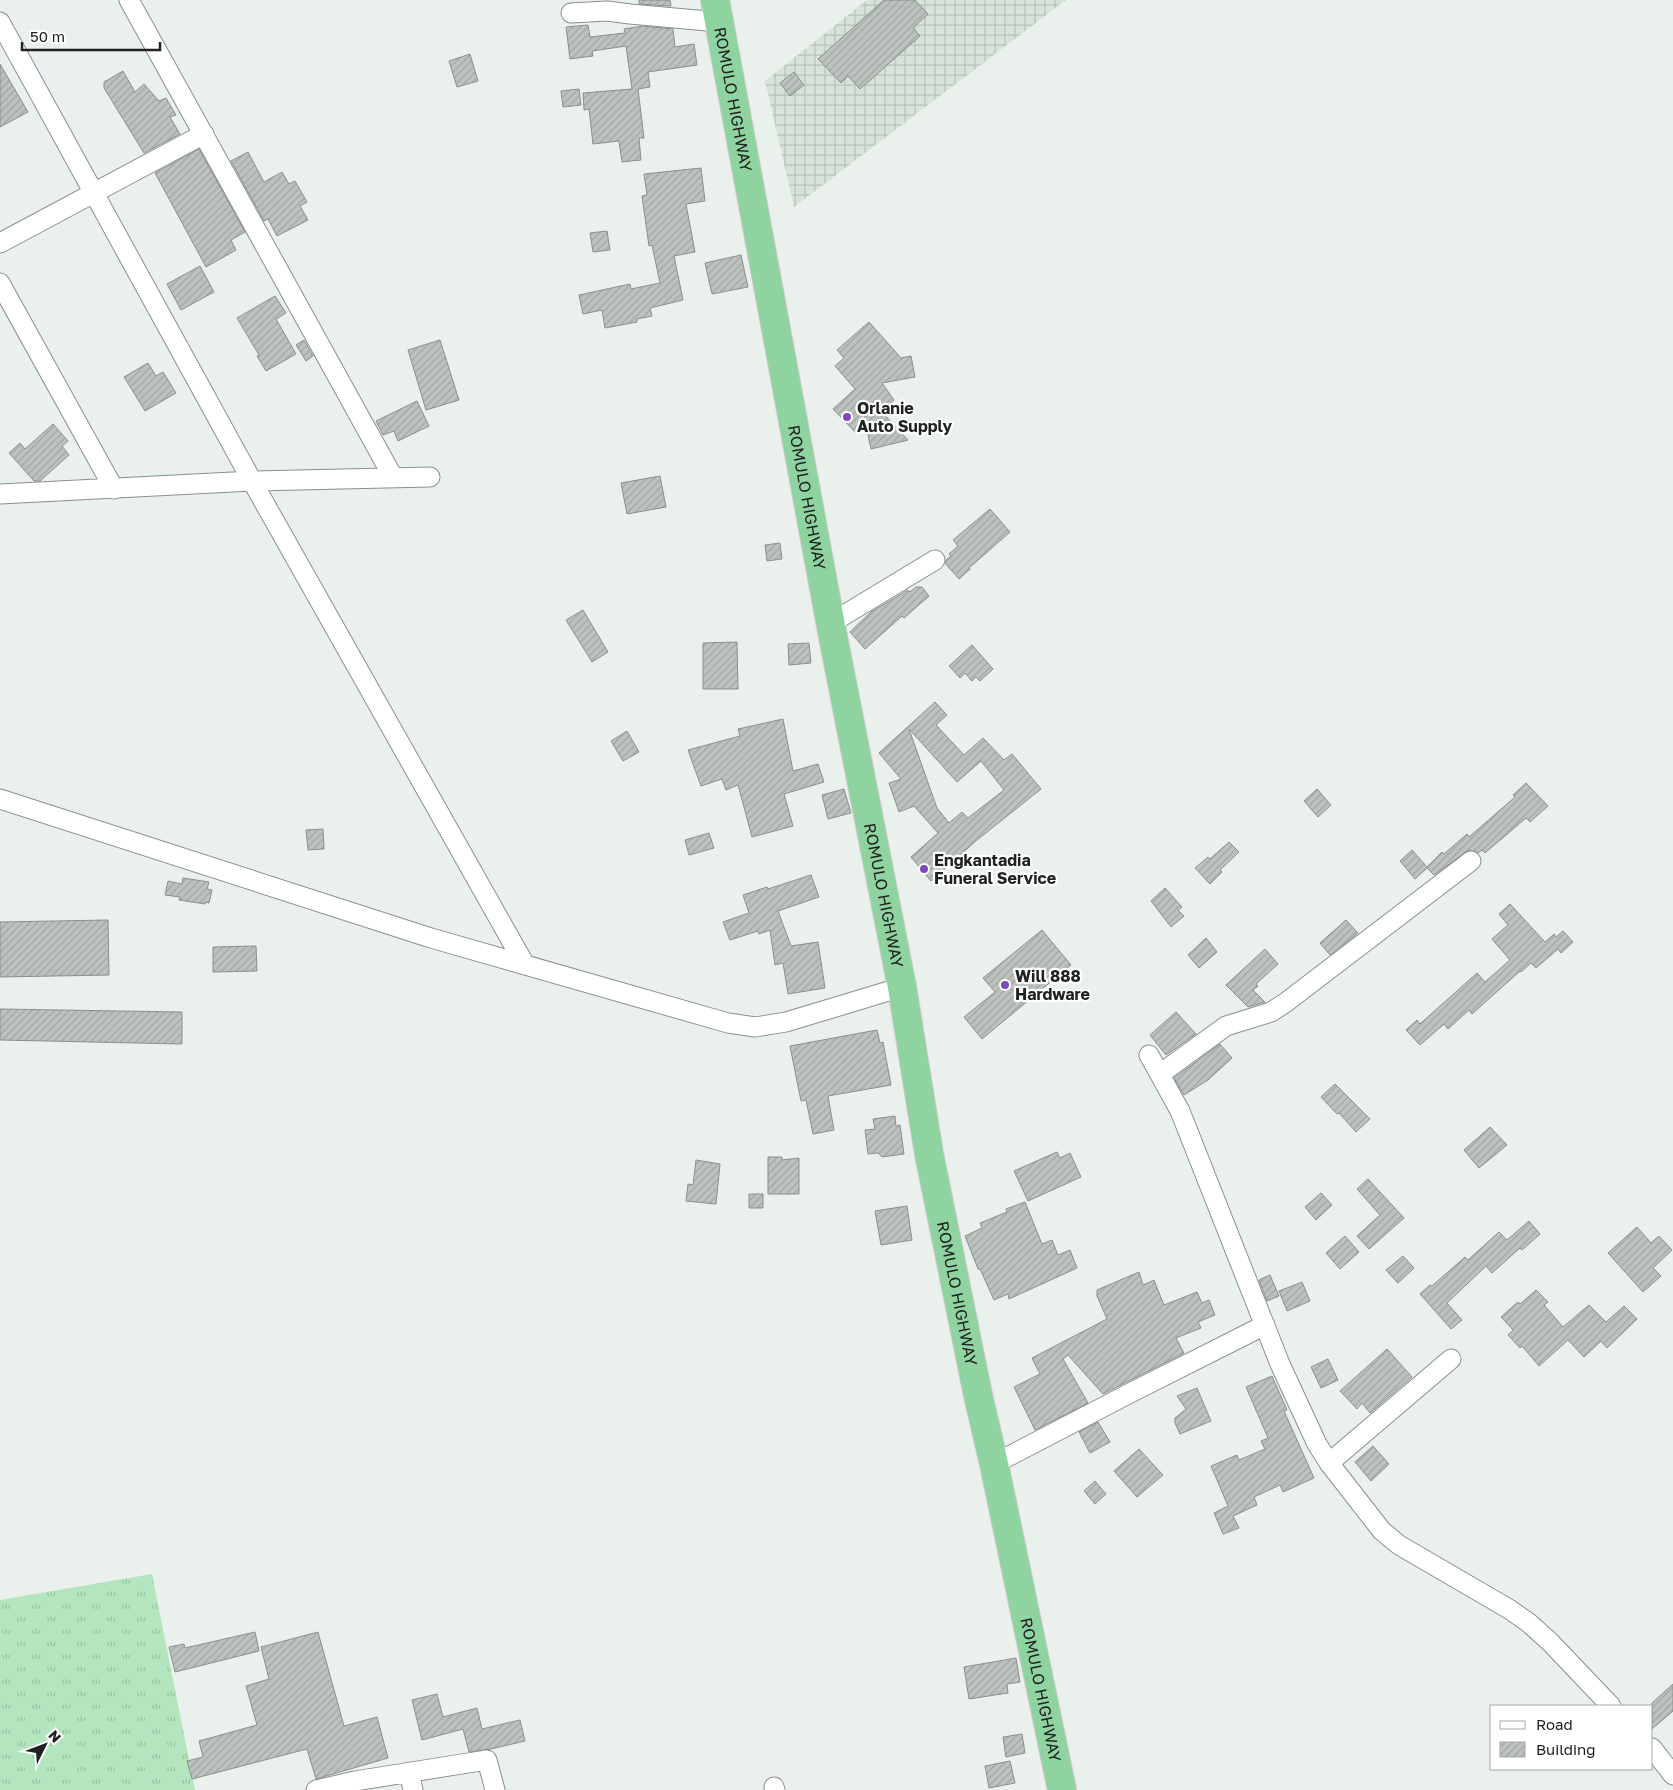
<svg xmlns="http://www.w3.org/2000/svg" width="1673" height="1790" viewBox="0 0 1673 1790" font-family="'Golos Text',sans-serif">
<style>
.industrial{fill:url(#industrial-grid)}
.grass{fill:url(#grass-tufts)}
.building{fill:url(#building-hatch);stroke:#8a908c;fill-rule:evenodd}
.lines{fill:none;stroke-linecap:round;stroke-linejoin:round}
.minor-casing{stroke:#8a8f8b;stroke-width:21}
.highway-casing{stroke:#c9caca;stroke-width:30}
.minor{stroke:#fff;stroke-width:19}
.highway{stroke:#8fd3a1;stroke-width:28}
.poi-dot{fill:#7e47be;stroke:#fff;stroke-width:2}
.labels{text-anchor:middle;dominant-baseline:central;stroke-width:4.5;stroke-linejoin:round;paint-order:stroke}
.street-label{font-size:16px;fill:#202221;stroke:#fff}
.poi-label{font-size:16px;font-weight:bold;fill:#202221;stroke:#fff;text-anchor:start}
</style>
<defs>
<pattern id="industrial-grid" width="8" height="8" patternUnits="userSpaceOnUse" patternTransform="scale(1.25)"><rect width="8" height="8" fill="#d7e3da"/><path d="M0 4h8M4 0v8" fill="none" stroke="#b8c2bb"/></pattern>
<pattern id="grass-tufts" width="24" height="20" patternUnits="userSpaceOnUse" patternTransform="scale(1.25)"><rect width="24" height="20" fill="#b3e5bf"/><path d="M3 7l-1-3M5 7V3M7 7l1-3M15 17l-1-3M17 17v-4M19 17l1-3" fill="none" stroke="#9ac4a4"/></pattern>
<pattern id="building-hatch" width="6" height="6" patternUnits="userSpaceOnUse" patternTransform="scale(1.25)"><rect width="6" height="6" fill="#bcc2bd"/><path d="M-1 1l2-2M0 6l6-6M5 7l2-2" fill="none" stroke="#a1a6a2"/></pattern>
</defs>
<rect width="100%" height="100%" fill="#eaf0eb"/>
<path class="industrial" d="M867 0H1066L794 207 765 81Z"/>
<path class="grass" d="M152 1574 195 1790H0V1600Z"/>
<path class="building" d="M639 0H670L671 6 639 4Z
M884 0H915L928 14 913 28 920 36 860 89 848 76 841 83 818 59Z
M588 25 590 37 625 33 624 29 643 26 673 29 675 47 694 44 697 65 648 72 650 87 638 89 644 138H639L641 160 622 162 619 141 593 144 589 109 584 110 583 93 632 89 626 46 592 51 593 56 570 59 566 27Z
M470 54 478 81 457 87 449 61Z
M0 64 28 112 0 127Z
M123 71 135 92 144 84 159 101 166 98 176 115 170 117 180 134 144 153 104 88V82Z
M794 72 804 85 790 96 780 83Z
M579 89 581 105 563 107 561 91Z
M199 149 245 232 231 240 236 250 206 267 155 173Z
M248 152 264 182 282 172 289 184 295 181 307 202 300 206 308 220 277 236 268 219 264 221 231 161Z
M701 168 705 201 686 204 695 252 674 256 683 300 650 308 652 316 637 319V322L605 328 602 310 583 314 579 295 630 284 631 289 660 283 652 245 649 246 642 196 647 195 644 174Z
M607 231 610 250 593 252 590 233Z
M741 255 748 287 712 294 705 263Z
M200 266 214 292 181 310 167 284Z
M275 296 286 313 276 319 296 354 266 371 257 356 259 355 237 318Z
M869 322 901 358 911 356 915 377 882 383 894 400 881 411 908 440 871 449 866 426 857 434 833 409 855 389 835 366 844 358 837 350Z
M304 340 313 356 306 361 296 345Z
M440 340 459 400 426 410 408 350Z
M148 363 156 376 163 372 176 393 145 411 124 377Z
M417 401 429 426 398 441 394 431 383 435 376 421Z
M53 424 68 441 62 446 69 455 40 481H34L9 453 20 443 25 449Z
M660 476 666 507 627 514 621 483Z
M990 509 1010 532 969 568 970 569 959 579 945 563 946 560 951 556 949 554 958 546 953 540Z
M780 543 782 559 767 561 765 545Z
M916 587H922L929 596 904 618 902 616 865 649 850 632 871 612 908 590 910 592Z
M583 610 608 652 592 662 566 620Z
M737 642 738 689H703V643Z
M809 643 811 663 789 665 788 644Z
M972 645 993 669 980 681 976 677 972 681 965 673 960 678 949 666Z
M935 702 947 715 936 725 964 755 983 738 1004 760 1012 754 1041 789 977 840 931 881 911 857 938 833 914 806 899 812 889 783 901 779 879 753ZM909 729 957 782 981 761 1004 790 968 818 962 812 949 823 937 808Z
M783 719 793 771 818 764 824 782 784 794 793 826 752 837 738 785 726 790 722 779 701 786 688 750 740 736 738 729Z
M627 731 639 752 623 761 611 741Z
M1526 783 1548 806 1530 822 1526 818 1485 853 1482 850 1478 853 1469 850 1434 875 1427 868 1415 879 1400 861 1412 850 1427 867 1442 852 1444 854 1467 834 1469 837 1515 797 1513 795Z
M844 789 851 813 828 819 822 795Z
M1317 789 1331 805 1318 817 1304 801Z
M323 829 324 849 308 850 306 830Z
M709 833 714 848 689 855 685 840Z
M1229 842 1239 852 1220 870 1222 872 1210 884 1195 868 1208 857 1210 859Z
M811 875 819 897 778 911 791 946 818 942 825 988 788 994 783 963 775 965 770 930 759 934 758 931 730 940 723 922 749 913 743 895 767 887 768 889Z
M183 878 209 882 207 889 212 890 209 903 205 902V904L179 900 180 897 165 895 168 881 182 884Z
M1165 888 1182 907 1178 910 1184 916 1171 927 1151 901Z
M1510 904 1545 942 1554 934 1556 937 1563 931 1573 942 1561 953 1558 949 1536 968 1531 963 1521 972 1520 971 1472 1014 1469 1010 1448 1029 1444 1024 1420 1045 1406 1030 1417 1020 1420 1024 1477 973 1485 982 1510 960 1492 939 1508 925 1499 914Z
M108 920 109 975 0 977V922Z
M1346 920 1358 933 1330 955 1320 943Z
M1042 930 1071 965 982 1039 964 1017 995 992 983 978Z
M1206 938 1217 952 1199 968 1188 955Z
M256 946 257 971 213 972V947Z
M1265 949 1278 964 1256 984 1258 986 1253 990 1265 1002 1248 1007 1226 985Z
M0 1009 182 1012V1044L0 1040Z
M1176 1012 1196 1034 1166 1055 1150 1035Z
M877 1030 880 1043 883 1042 891 1085 828 1096 834 1130 813 1134 806 1100 801 1101 790 1046Z
M1220 1044 1232 1058 1208 1080 1184 1095 1174 1078Z
M1335 1084 1370 1119 1356 1132 1339 1113 1337 1114 1321 1097Z
M895 1116 896 1126 900 1125 904 1154 882 1157 878 1153 868 1154 865 1130 875 1129 873 1119Z
M1490 1127 1507 1145 1479 1168 1464 1150Z
M1057 1152 1060 1158 1070 1153 1081 1177 1028 1201 1014 1171Z
M768 1157H782V1160L799 1158V1194H768Z
M696 1160 720 1164 716 1204 686 1201 688 1184 693 1185Z
M1368 1179 1404 1218 1369 1249 1357 1236 1380 1215 1357 1189Z
M1321 1193 1332 1205 1316 1220 1305 1207Z
M749 1194H763V1208H749Z
M1025 1202 1042 1244 1052 1240 1058 1255 1070 1250 1077 1268 1009 1299 1008 1294 994 1300 980 1269H978L965 1236 982 1228 980 1223 1007 1212 1006 1209Z
M907 1206 912 1240 881 1245 875 1211Z
M1529 1221 1540 1234 1522 1250 1520 1248 1492 1273 1486 1266 1447 1303 1462 1320 1451 1329 1420 1294 1430 1285 1432 1286 1465 1257 1468 1260 1499 1232 1507 1240Z
M1637 1227 1651 1243 1659 1236 1672 1250 1653 1268 1661 1276 1643 1292 1608 1253Z
M1345 1236 1359 1252 1340 1269 1326 1253Z
M1403 1256 1414 1268 1398 1283 1386 1270Z
M1139 1272 1143 1285 1154 1280 1164 1305 1197 1292 1202 1303 1209 1300 1215 1315 1198 1322 1201 1328 1176 1338 1184 1353 1103 1394 1068 1355 1063 1359 1088 1403 1035 1430 1014 1387 1040 1374 1032 1358 1107 1319 1097 1296V1290Z
M1270 1275 1279 1296 1267 1301 1259 1280Z
M1302 1282 1310 1301 1287 1311 1279 1291Z
M1536 1290 1548 1302 1544 1305 1563 1327 1589 1305 1606 1322 1624 1306 1637 1319 1607 1348 1601 1341 1584 1357 1568 1340 1539 1366 1522 1346 1520 1348 1508 1335 1513 1330 1501 1317 1518 1302 1520 1304Z
M1387 1349 1412 1377 1370 1413 1362 1403 1357 1409 1340 1391Z
M1328 1359 1338 1380 1321 1388 1311 1367Z
M1272 1376 1287 1410 1284 1411 1314 1478 1283 1492 1280 1485 1254 1497 1257 1505 1233 1516 1239 1528 1223 1534 1214 1513 1228 1506 1211 1466 1237 1455 1239 1460 1265 1449 1261 1441 1268 1438 1246 1387Z
M1197 1388 1211 1421 1180 1434 1175 1423V1418L1186 1409 1177 1396Z
M1098 1422 1110 1442 1090 1453 1079 1432Z
M1373 1446 1389 1464 1371 1481 1355 1462Z
M1139 1449 1163 1475 1137 1497 1114 1471Z
M1095 1481 1106 1494 1095 1504 1084 1491Z
M255 1632 259 1651 175 1672 169 1647 184 1644 185 1648Z
M318 1632 344 1726 377 1717 388 1758 316 1779 307 1749 192 1779 187 1761 203 1757 199 1741 257 1725 246 1686 269 1679 261 1647Z
M1016 1658 1020 1682 1007 1684 1008 1693 969 1699 964 1667Z
M1673 1684V1711L1652 1729V1703Z
M437 1694 443 1717 477 1708 482 1729 520 1720 525 1741 491 1749 469 1752 463 1729 422 1740 412 1700Z
M1022 1734 1025 1753 1006 1757 1003 1737Z
M1010 1761 1015 1783 989 1788 985 1766Z"/>
<g class="lines">
<defs>
<path id="minor" d="M129 0 393 477
M571 13 607 11 630 14 719 22
M0 22 252 481 525 965
M0 243 204 134
M0 283 114 489
M0 494 252 481 430 477
M831 623 935 560
M0 799 431 938 728 1023 755 1027 786 1022 902 987
M1149 1055 1180 1111 1280 1364 1317 1444 1329 1463 1382 1531 1399 1545 1509 1609 1529 1623 1550 1642 1611 1706
M1160 1074 1226 1026 1271 1012 1285 1003 1471 861
M1329 1463 1451 1359
M994 1464 1134 1391 1265 1325
M1652 1748 1673 1775
M409 1772 413 1790
M774 1787 775 1790
M316 1790 355 1781 487 1760 495 1790"/>
<g id="highway">
<path id="s1" d="M715 0 834 642 902 987 929 1154 978 1395 994 1464 1062 1790"/>
</g>
</defs>
<use href="#minor" class="minor-casing"/>
<use href="#highway" class="highway-casing"/>
<use href="#minor" class="minor"/>
<use href="#highway" class="highway"/>
</g>
<g class="poi-dot">
<circle cx="847" cy="417" r="5"/>
<circle cx="924" cy="869" r="5"/>
<circle cx="1005" cy="985" r="5"/>
</g>
<g class="labels">
<g class="street-label">
<text stroke="none"><textPath href="#s1" startOffset="101">ROMULO HIGHWAY</textPath></text>
<text stroke="none"><textPath href="#s1" startOffset="506">ROMULO HIGHWAY</textPath></text>
<text stroke="none"><textPath href="#s1" startOffset="911">ROMULO HIGHWAY</textPath></text>
<text stroke="none"><textPath href="#s1" startOffset="1316">ROMULO HIGHWAY</textPath></text>
<text stroke="none"><textPath href="#s1" startOffset="1721">ROMULO HIGHWAY</textPath></text>
</g>
<g class="poi-label">
<text x="857" y="408">Orlanie<tspan x="857" dy="18">Auto Supply</tspan></text>
<text x="934" y="860">Engkantadia<tspan x="934" dy="18">Funeral Service</tspan></text>
<text x="1015" y="976">Will 888<tspan x="1015" dy="18">Hardware</tspan></text>
</g>
</g>
<rect x="1490" y="1705" width="162" height="65" fill="#ffffff" stroke="#a6a7a6"/>
<rect x="1500" y="1721" width="25" height="8" fill="#ffffff" stroke="#a6a7a6"/>
<text x="1536" y="1730" font-size="15" fill="#202221">Road</text>
<rect x="1500" y="1742" width="25" height="15" fill="url(#building-hatch)" stroke="#a6a7a6"/>
<text x="1536" y="1755" font-size="15" fill="#202221">Building</text>
<g transform="translate(45 1745) rotate(48)" stroke="#ffffff" stroke-width="4" paint-order="stroke">
<path d="M0-4L9 19L0 12L-9 19Z" fill="#202221"/>
<text y="-8" font-size="14" font-weight="bold" text-anchor="middle" fill="#202221">N</text>
</g>
<path d="M22 42v8h138v-8" fill="none" stroke="#202221" stroke-width="2.5"/>
<text x="30" y="42" font-size="15" fill="#202221" stroke="#ffffff" stroke-width="4" paint-order="stroke">50 m</text>
</svg>
